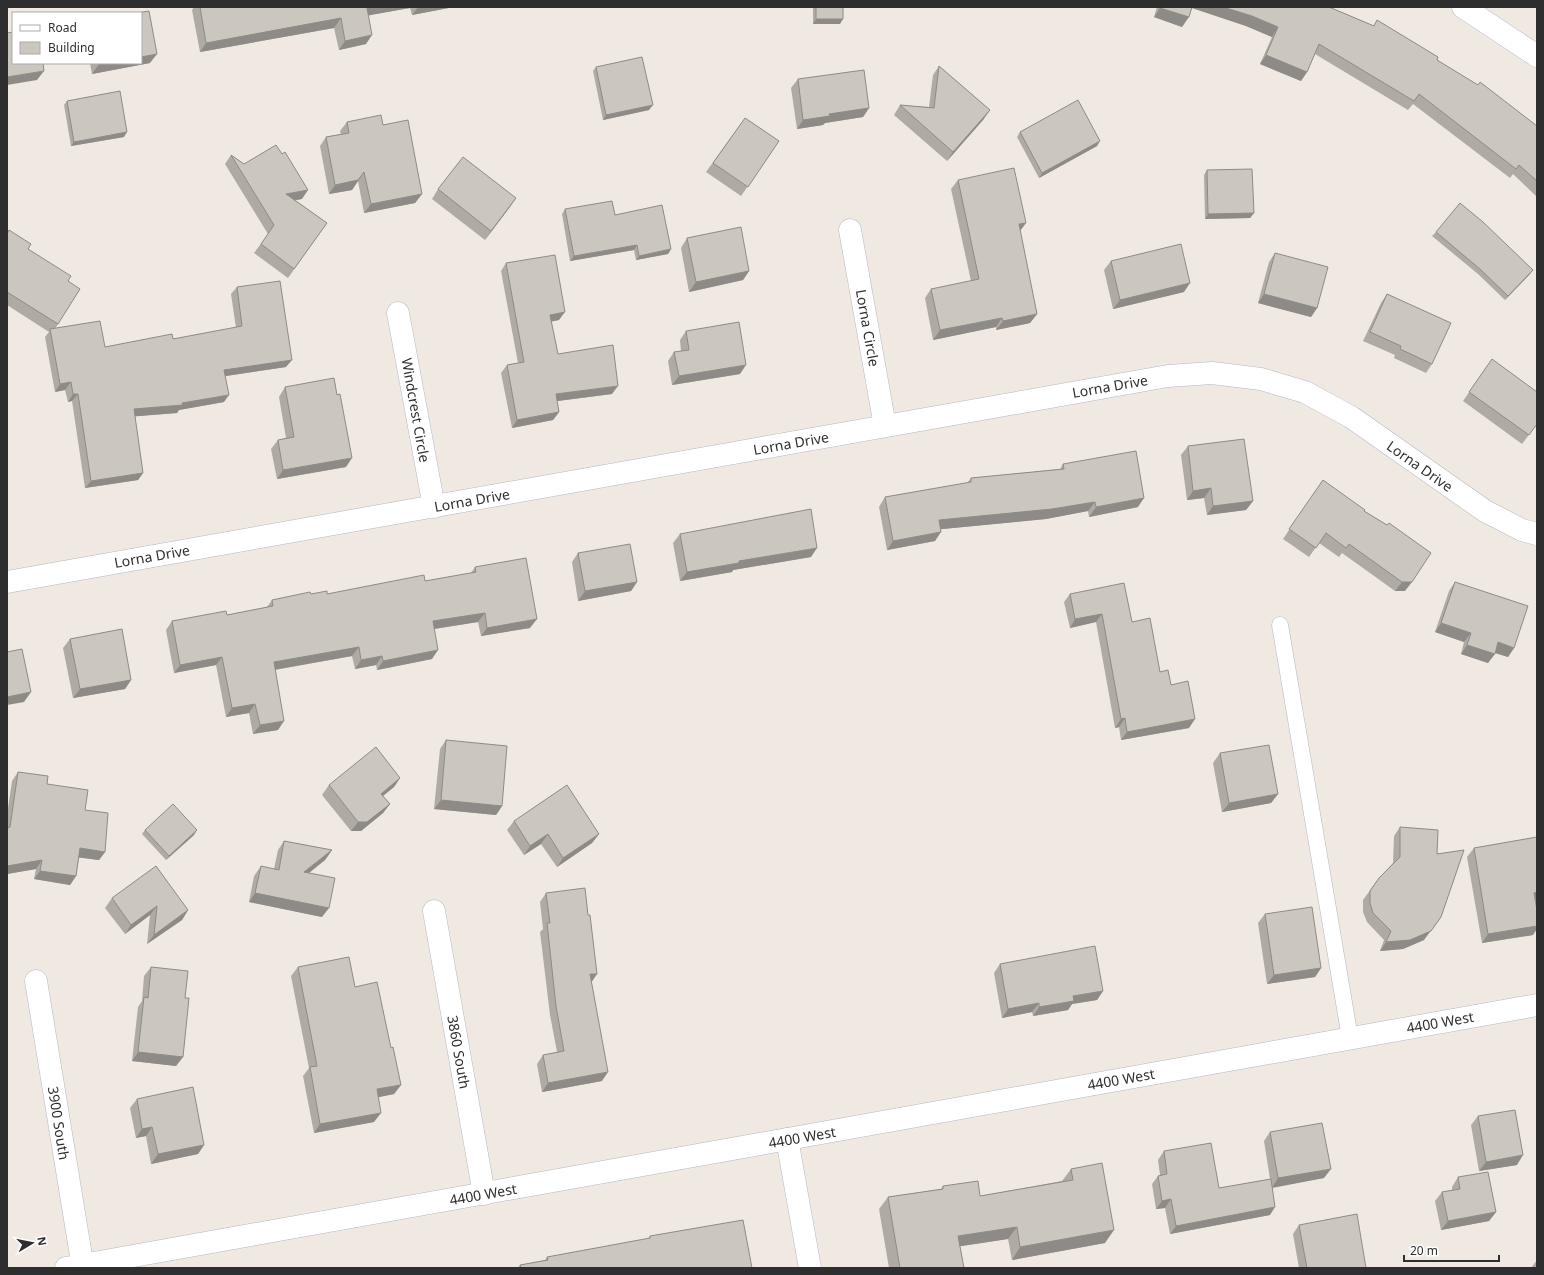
<svg xmlns="http://www.w3.org/2000/svg" width="1544" height="1275" viewBox="0 0 1544 1275" font-family="'Noto Sans',sans-serif">
<style>
.lines{fill:none;stroke-linecap:round;stroke-linejoin:round}
.lane-casing{stroke:#b4b7c1;stroke-width:17}
.street-casing{stroke:#b4b7c1;stroke-width:23}
.secondary-casing{stroke:#b4b7c1;stroke-width:23}
.lane{stroke:#fff;stroke-width:16}
.street{stroke:#fff;stroke-width:22}
.secondary{stroke:#fff;stroke-width:22}
.wall{fill:#afaba4}
.shaded-wall{fill:#8e8b86}
.building{fill:#cbc7bf;stroke:#8e8b86}
.labels{text-anchor:middle;dominant-baseline:central;stroke-width:3;stroke-linejoin:round;paint-order:stroke}
.street-label{font-size:14px;fill:#2e2e2e;stroke:#fff}
</style>
<rect width="100%" height="100%" fill="#efe9e1"/>
<g class="lines">
<defs>
<path id="lane" d="M1280 625 1350 1038"/>
<path id="street" d="M1463 7 1537 56
M850 230 885 426
M398 313 434 507
M7 582 1168 376 1212 373 1261 379 1305 392 1351 417 1485 511 1522 530 1537 534
M434 911 484 1194
M36 981 83 1268
M787 1139 810 1268"/>
<path id="secondary" d="M66 1268 1537 1005"/>
</defs>
<use href="#lane" class="lane-casing"/>
<use href="#street" class="street-casing"/>
<use href="#secondary" class="secondary-casing"/>
<use href="#lane" class="lane"/>
<use href="#street" class="street"/>
<use href="#secondary" class="secondary"/>
</g>
<path class="wall" d="M194 7H454L412 15 410 8 368 15 366 44 339 50 334 28 200 52 192 10Z
M813 7H843L840 24H813Z
M1157 7H1329L1374 26 1377 20 1537 126V197L1513 174 1510 178 1413 104 1408 110 1315 54 1307 72 1301 81 1260 64 1272 37 1246 26 1192 8 1182 27 1154 17Z
M90 63H150L92 74Z
M939 66 990 110 983 120 947 161 894 115 900 105 929 107 933 75Z
M596 67 649 110 603 120 593 71Z
M798 79 869 108 863 117 825 123 823 125 797 129 791 88Z
M67 101 124 137 71 146 64 105Z
M745 118 779 141 741 196 706 172Z
M347 122 383 125 422 194 415 203 364 213 358 181 352 190 329 194 320 146 326 137 341 134 340 131Z
M1020 132 1097 146 1039 178 1017 137Z
M231 155 244 164 302 199 295 200 327 223 288 278 254 253 268 234 225 164Z
M1207 170 1254 213 1250 218 1205 219 1204 175Z
M958 180 1026 223 1020 231 1037 314 1030 323 996 330V327L933 340 925 298 931 289 971 281 951 189Z
M438 189 516 198 485 240 432 199Z
M565 209 615 215 671 249 668 254 636 260 634 250 570 261 562 214Z
M1436 232 1533 270 1529 275 1505 300 1478 274 1432 236Z
M7 233 28 249 68 281 58 324 55 329 105 347 173 339 236 328 231 294 237 287 286 367 226 376 224 402 179 410 177 413 135 416 143 473 138 480 85 488 72 401 68 402 65 390 55 392 45 337 49 332 7 305Z
M687 238 749 271 743 280 689 292 681 248Z
M1275 253 1317 308 1311 317 1258 303 1269 262Z
M1111 261 1184 292 1113 309 1104 270Z
M506 263 559 320 551 321 558 354 612 394 557 401 559 412 553 420 512 428 501 373 507 365 518 363 501 271Z
M1387 294 1432 364 1426 373 1394 358 1395 355 1363 341 1381 303Z
M686 331 740 374 672 385 668 361 674 352 681 351 680 340Z
M1492 359 1537 424 1522 444 1463 401Z
M285 387 337 395 346 467 277 479 271 449 278 440 286 438 279 397Z
M1188 446 1253 501 1246 510 1207 515 1204 498 1187 500 1181 455Z
M1063 464 1138 507 1089 517 1088 511 1046 519 941 529 935 541 887 550 879 507 885 497 967 483 971 478 1060 469Z
M1323 480 1364 511 1387 525 1405 591H1395L1342 553 1339 557 1319 543 1309 557 1283 539Z
M680 534 811 557 733 570 732 572 680 581 673 543Z
M578 553 637 582 631 591 578 601 572 562Z
M475 567 530 628 481 636 478 622 434 629 432 659 377 670 376 665 355 669 352 656 275 670 278 730 253 734 249 713 226 717 216 665 174 673 166 630 172 621 227 615 267 607 272 600 311 594H327L425 581 471 573Z
M1455 582 1514 648 1508 657 1495 653 1488 663 1461 654 1464 642 1435 632 1449 591Z
M1070 594 1132 622 1160 672 1171 685 1189 728 1121 740 1119 727 1115 728 1096 622 1070 628 1064 602Z
M70 639 131 680 125 689 73 698 63 648Z
M446 740 502 806 496 815 434 809 440 749Z
M1220 753 1278 794 1271 803 1222 812 1213 763Z
M18 772 47 784 85 810 105 852 99 860 79 857 76 876 70 885 34 879 36 869 7 874V815L12 781Z
M400 778 394 787 383 796 390 804 383 813 361 831H351L322 795 329 785Z
M514 821 599 834 592 843 557 867 541 844 524 855 507 830Z
M1400 827 1424 940 1403 949 1380 951 1384 940 1367 922 1363 912V900L1379 878 1393 863 1394 836Z
M145 830 194 835 166 860 142 834Z
M1537 837V900H1535L1533 935 1482 943 1467 857 1474 848Z
M284 841 332 850 325 860 308 873 322 917 249 902 254 876 261 866 274 869 278 850Z
M546 893 591 982 602 1081 542 1092 537 1064 543 1055 557 1052 550 1015 540 932 543 929 540 902Z
M112 898 188 910 182 920 147 944 150 915 125 934 105 908Z
M1265 914 1321 968 1315 977 1267 984 1258 923Z
M1000 964 1103 991 1097 1000 1072 1004 1068 1010 1033 1016 1032 1012 1002 1018 994 973Z
M151 967 183 1057 176 1066 132 1061 138 1007 142 1001 144 976Z
M298 967 355 987 391 1048 401 1085 394 1094 378 1097 374 1122 314 1133 303 1076 309 1068 291 976Z
M137 1099 204 1145 198 1154 151 1164 146 1136 136 1138 130 1108Z
M1478 1116 1517 1165 1479 1171 1471 1125Z
M1270 1132 1324 1178 1272 1187 1270 1215 1170 1234 1165 1208 1156 1209 1152 1184 1158 1176 1160 1175 1158 1160 1164 1151 1219 1188 1270 1179 1264 1141Z
M1071 1169 1105 1243 1012 1260 1008 1239 960 1246 964 1268H889L879 1209 888 1197 941 1189 943 1186 980 1196 1062 1181Z
M1458 1177 1496 1212 1489 1221 1441 1230 1435 1201 1442 1192 1452 1190V1187Z
M1299 1225 1366 1268H1299L1293 1234Z
M650 1236 751 1268H518L520 1265 545 1260 547 1257 648 1239Z
M1537 1260V1268H1531Z"/>
<path class="shaded-wall" d="M370 7H411L410 8 360 17 367 8Z
M418 7H454L412 15Z
M1189 7H1223L1252 16 1278 27 1272 37 1246 26Z
M1160 8 1189 17 1182 27 1154 17Z
M341 18 334 28 200 52 206 43Z
M816 19H843L840 24H813Z
M372 35 366 44 339 50 345 41Z
M157 54 150 63 92 74 99 64 106 63H141V57Z
M1266 55 1307 72 1301 81 1260 64Z
M44 71 37 80 7 85V77Z
M653 105 649 110 603 120 606 115Z
M869 108 863 117 825 123 823 125 797 129 803 120 829 114Z
M990 110 983 120 947 161 953 152Z
M127 132 124 137 71 146 74 142Z
M1100 141 1097 146 1039 178 1042 173Z
M364 172 352 190 329 194 335 185Z
M308 190 302 199 280 203 286 194Z
M422 194 415 203 364 213 371 204Z
M516 198 510 207 485 240 491 231Z
M1254 213 1250 218 1205 219 1208 214Z
M1026 223 1019 232V224Z
M637 245 634 250 570 261 574 256Z
M671 249 668 254 636 260 639 256Z
M1533 270 1529 275 1505 300 1508 296Z
M749 271 743 280 689 292 696 282Z
M1190 283 1184 292 1113 309 1120 300Z
M1264 294 1317 308 1311 317 1258 303Z
M565 312 559 320 545 323 550 315Z
M1037 314 1030 323 996 330 1003 321Z
M1002 318 996 327 933 340 940 330Z
M292 360 286 367 219 377 224 370Z
M746 365 740 374 672 385 679 376Z
M71 382 65 390 55 392 60 384Z
M618 386 612 394 550 402 556 394Z
M73 394H78L72 401 68 402Z
M229 395 224 402 179 410 177 413 128 417 134 409 182 403Z
M559 412 553 420 512 428 517 420Z
M352 458 346 467 277 479 283 470Z
M143 473 138 480 85 488 91 481Z
M1211 488 1204 498 1187 500 1193 491Z
M1144 498 1138 507 1089 517 1096 507Z
M1253 501 1246 510 1207 515 1213 506Z
M1095 502 1088 511 1046 519 933 530 939 520Z
M941 532 935 541 887 550 893 541Z
M817 548 811 557 733 570 732 572 680 581 687 572 739 561Z
M637 582 631 591 578 601 585 591Z
M1402 582H1412L1405 591H1395Z
M485 613 478 622 427 630 433 621Z
M1102 614 1096 622 1070 628 1075 619Z
M537 619 530 628 481 636 487 628Z
M1441 623 1471 633 1464 642 1435 632Z
M1498 642 1514 648 1508 657 1492 652Z
M1467 645 1495 654 1488 663 1461 654Z
M359 647 352 656 267 671 274 662Z
M438 650 432 659 377 670 383 661Z
M382 656 376 665 355 669 361 660Z
M222 657 216 665 174 673 180 665Z
M131 680 125 689 73 698 80 689Z
M31 692 24 702 7 705V697Z
M255 704 249 713 226 717 232 708Z
M1125 718 1119 727 1115 728 1121 719Z
M1195 719 1189 728 1121 740 1127 732Z
M284 721 278 730 253 734 260 725Z
M400 778 394 787 374 803 381 794Z
M1278 794 1271 803 1222 812 1229 803Z
M441 800 502 806 496 815 434 809Z
M390 804 383 813 361 831H351L358 822Z
M197 830 194 835 166 860 169 856Z
M548 834 541 844 524 855 530 846Z
M599 834 592 843 557 867 563 858Z
M80 848 105 852 99 860 74 857Z
M332 850 325 860 298 882 304 872Z
M42 860 36 869 7 874V866Z
M40 871 76 876 70 885 34 879Z
M1537 892V900L1528 902 1534 893Z
M255 893 329 908 322 917 249 902Z
M157 906 150 915 125 934 131 925Z
M188 910 182 920 147 944 154 935Z
M1441 917 1424 940 1403 949 1380 951 1386 942Z
M1537 926V929L1533 935 1482 943 1488 934Z
M1321 968 1315 977 1267 984 1274 975Z
M590 974H597L591 983Z
M1103 991 1097 1000 1072 1004 1068 1010 1033 1016 1039 1007 1073 996Z
M1039 1003 1032 1012 1002 1018 1008 1009Z
M138 1052 183 1057 176 1066 132 1061Z
M608 1072 602 1081 542 1092 548 1083Z
M401 1085 394 1094 370 1099 377 1089Z
M381 1113 374 1122 314 1133 320 1124Z
M152 1127 146 1136 136 1138 142 1129Z
M204 1145 198 1154 151 1164 158 1154Z
M1523 1155 1517 1165 1479 1171 1486 1162Z
M1331 1169 1324 1178 1272 1188 1278 1178Z
M1171 1199 1165 1208 1156 1209 1162 1201Z
M1275 1207 1270 1215 1170 1234 1176 1226Z
M1496 1212 1489 1221 1441 1230 1448 1221Z
M1017 1227 1008 1239 949 1248 958 1236Z
M1114 1230 1105 1243 1012 1260 1020 1247Z"/>
<path class="building" d="M200 7H370L367 8 372 35 345 41 341 18 206 43Z
M816 7H843V19H816Z
M1160 7H1192L1189 17 1160 8Z
M1223 7H1329L1374 26 1377 20 1438 57 1437 60 1478 85 1480 82 1537 126V181L1519 165 1516 169 1419 94 1414 101 1319 44 1307 72 1266 55 1278 27 1252 16Z
M149 11 157 54 141 57V13H136Z
M13 32V63H43L44 71 7 77V33Z
M642 57 653 105 606 115 596 67Z
M99 63H106L99 64Z
M939 66 990 110 953 152 900 105 934 108Z
M864 70 869 108 829 114 830 116 803 120 798 79Z
M120 91 127 132 74 142 67 101Z
M1078 100 1100 141 1042 173 1020 132Z
M381 115 383 125 408 120 422 194 371 204 364 172 358 180 335 185 326 137 349 133 347 122Z
M745 118 779 141 748 187 713 163Z
M276 145 282 154 285 152 308 190 286 194 327 223 294 269 261 244 274 225 231 155 244 164Z
M463 157 516 198 491 231 438 189Z
M1014 168 1026 223 1019 224 1037 314 1003 321 1002 318 940 330 931 289 979 279 958 180Z
M1252 169 1254 213 1208 214 1207 170Z
M612 201 615 215 662 205 671 249 639 256 637 245 574 256 565 209Z
M1460 203 1483 222 1533 270 1508 296 1481 270 1436 232Z
M741 227 749 271 696 282 687 238Z
M9 230 31 244 28 249 71 276 68 281 80 289 58 324 7 292V234Z
M1181 244 1190 283 1120 300 1111 261Z
M1275 253 1328 267 1317 308 1264 294Z
M555 255 565 312 550 315 558 354 613 345 618 386 556 394 559 412 517 420 507 365 524 362 506 263Z
M280 281 292 360 224 370 229 395 182 403 183 405 134 409 143 473 91 481 78 394H73L71 382 60 384 50 329 100 321 105 347 172 334 173 339 242 326 237 287Z
M1387 294 1451 323 1432 364 1400 349 1401 346 1370 332Z
M739 322 746 365 679 376 674 352 689 350 686 331Z
M1492 359 1537 392V424L1529 435 1469 392Z
M334 378 337 395 340 394 352 458 283 470 278 440 294 437 285 387Z
M1244 439 1253 501 1213 506 1211 488 1193 491 1188 446Z
M1136 451 1144 498 1096 507 1095 502 1052 509 939 520 941 532 893 541 885 497 971 482V478L1064 469 1063 464Z
M1323 480 1365 510 1364 511 1387 525 1389 523 1431 553 1412 582H1402L1349 544 1346 548 1326 533 1316 548 1289 529Z
M811 509 817 548 739 561V563L687 572 680 534Z
M630 544 637 582 585 591 578 553Z
M526 558 537 619 487 628 485 613 433 621 438 650 383 661 382 656 361 660 359 647 274 662 284 721 260 725 255 704 232 708 222 657 180 665 172 621 226 611 227 615 273 606 272 600 310 592 311 594 327 591V594L424 575 425 581 476 572 475 567Z
M1455 582 1528 606 1514 648 1498 642 1495 654 1467 645 1471 633 1441 623Z
M1124 583 1132 622 1150 618 1160 672 1168 670 1171 685 1188 681 1195 719 1127 732 1125 718 1121 719 1102 614 1075 619 1070 594Z
M122 629 131 680 80 689 70 639Z
M22 649 31 692 7 697V652Z
M446 740 507 746 502 806 441 800Z
M1269 745 1278 794 1229 803 1220 753Z
M376 747 400 778 381 794 390 804 367 822H358L329 785Z
M18 772 48 776 47 784 88 790 85 810 108 813 105 852 80 848 76 876 40 871 42 860 7 866V828L10 827Z
M567 785 599 834 563 858 548 834 530 846 514 821Z
M173 804 197 830 169 856 145 830Z
M1400 827 1438 830 1437 854 1464 850 1441 917 1431 931 1410 940 1386 942 1391 931 1373 913 1370 903V891L1379 878 1400 857Z
M1537 837V892L1534 893 1537 910V926L1488 934 1474 848Z
M284 841 332 850 304 872 335 878 329 908 255 893 261 866 279 870Z
M156 866 188 910 154 935 157 906 131 925 112 898Z
M585 888 588 915H590L597 974H590L608 1072 548 1083 543 1055 564 1051 556 1006 547 923H550L546 893Z
M1312 907 1321 968 1274 975 1265 914Z
M1095 946 1103 991 1073 996 1074 1001 1039 1007V1003L1008 1009 1000 964Z
M349 957 355 987 377 982 391 1048 393 1047 401 1085 377 1089 381 1113 320 1124 310 1067 317 1066 298 967Z
M151 967 188 971 185 998H189L183 1057 138 1052 144 997 148 998Z
M193 1087 204 1145 158 1154 152 1127 142 1129 137 1099Z
M1515 1110 1523 1155 1486 1162 1478 1116Z
M1322 1123 1331 1169 1278 1178 1270 1132Z
M1211 1143 1219 1188 1271 1179 1275 1207 1176 1226 1171 1199 1162 1201 1158 1176 1167 1174 1164 1151Z
M1102 1163 1114 1230 1020 1247 1017 1227 958 1236 964 1268H900L888 1197 943 1189V1186L978 1181 980 1196 1073 1180 1071 1169Z
M1488 1172 1496 1212 1448 1221 1442 1192 1460 1189 1458 1177Z
M1357 1214 1366 1268H1307L1299 1225Z
M743 1220 752 1268H521L520 1265 548 1260 547 1257 650 1238V1236Z"/>
<g class="labels">
<g class="street-label">
<text transform="translate(868 328) rotate(80)">Lorna Circle</text>
<text transform="translate(1110 386) rotate(-10)">Lorna Drive</text>
<text transform="translate(416 410) rotate(80)">Windcrest Circle</text>
<text transform="translate(791 443) rotate(-10)">Lorna Drive</text>
<text transform="translate(1420 466) rotate(35)">Lorna Drive</text>
<text transform="translate(472 500) rotate(-10)">Lorna Drive</text>
<text transform="translate(152 556) rotate(-10)">Lorna Drive</text>
<text transform="translate(1440 1022) rotate(-10)">4400 West</text>
<text transform="translate(459 1052) rotate(80)">3860 South</text>
<text transform="translate(1121 1079) rotate(-10)">4400 West</text>
<text transform="translate(59 1123) rotate(81)">3900 South</text>
<text transform="translate(802 1137) rotate(-10)">4400 West</text>
<text transform="translate(483 1194) rotate(-10)">4400 West</text>
</g>
</g>
<rect width="1544" height="1275" fill="none" stroke="#2e2e2e" stroke-width="16"/>
<rect x="12" y="12" width="130" height="52" fill="#ffffff" stroke="#ababab"/>
<rect x="20" y="25" width="20" height="6" fill="#ffffff" stroke="#ababab"/>
<text x="48" y="32" font-size="12" fill="#2e2e2e">Road</text>
<rect x="20" y="42" width="20" height="12" fill="#cbc7bf" stroke="#ababab"/>
<text x="48" y="52" font-size="12" fill="#2e2e2e">Building</text>
<g transform="translate(32 1243) rotate(80)" stroke="#ffffff" stroke-width="3" paint-order="stroke">
<path d="M0-3L7 15L0 10L-7 15Z" fill="#2e2e2e"/>
<text y="-6" font-size="11" font-weight="bold" text-anchor="middle" fill="#2e2e2e">N</text>
</g>
<path d="M1404 1255v6h95v-6" fill="none" stroke="#2e2e2e" stroke-width="2"/>
<text x="1410" y="1255" font-size="12" fill="#2e2e2e" stroke="#ffffff" stroke-width="3" paint-order="stroke">20 m</text>
</svg>
